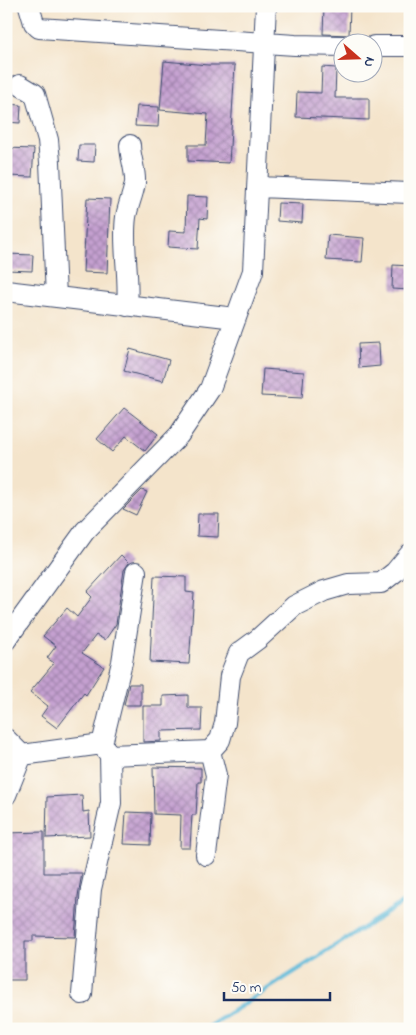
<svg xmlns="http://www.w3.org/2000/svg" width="416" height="1035" viewBox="0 0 416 1035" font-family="'Indie Flower',sans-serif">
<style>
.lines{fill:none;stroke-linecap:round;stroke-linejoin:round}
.stream{stroke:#57b5d5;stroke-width:4.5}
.building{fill:url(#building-cross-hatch)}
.minor-casing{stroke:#3c4a6e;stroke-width:22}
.minor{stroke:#fff;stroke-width:20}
</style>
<defs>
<pattern id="building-cross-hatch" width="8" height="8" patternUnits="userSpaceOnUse" patternTransform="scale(1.25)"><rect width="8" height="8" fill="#c5a0d0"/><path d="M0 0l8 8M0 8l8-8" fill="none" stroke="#9f83ac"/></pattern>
</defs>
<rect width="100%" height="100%" fill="#fdfcf7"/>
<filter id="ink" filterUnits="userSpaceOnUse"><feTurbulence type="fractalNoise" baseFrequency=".02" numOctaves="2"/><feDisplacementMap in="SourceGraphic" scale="10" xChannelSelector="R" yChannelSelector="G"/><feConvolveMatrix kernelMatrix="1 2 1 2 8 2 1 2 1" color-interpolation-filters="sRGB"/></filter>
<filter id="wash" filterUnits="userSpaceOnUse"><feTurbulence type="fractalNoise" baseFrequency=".0096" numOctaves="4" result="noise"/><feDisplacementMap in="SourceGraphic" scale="20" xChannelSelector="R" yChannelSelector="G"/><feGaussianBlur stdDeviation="1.12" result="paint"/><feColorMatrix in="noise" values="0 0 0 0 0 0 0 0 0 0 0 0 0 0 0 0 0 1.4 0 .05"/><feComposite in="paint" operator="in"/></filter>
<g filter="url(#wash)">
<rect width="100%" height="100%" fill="#f4e4cb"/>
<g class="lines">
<path class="stream" d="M205 1029 410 898"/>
</g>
<g id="blocks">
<path class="building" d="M324 6H350L349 35 323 34Z
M164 61 208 65H235L229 163 188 161V145H206L208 114 160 110Z
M322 67 336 68 335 98H369V120L296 117 297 92 321 93Z
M6 104 21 105 20 123 6 122Z
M137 106 159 107 158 127 135 126Z
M79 145H95L94 162 78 161Z
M6 148 34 149 32 177 7 176Z
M187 196 208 197 207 219 200 218 198 249 168 247 169 231 186 232Z
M87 198 110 199 107 273 83 272Z
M278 203 303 204 302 223 277 221Z
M328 235 364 238 362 262 326 260Z
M6 254 33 255 32 271 6 270Z
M393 265 410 266V290L392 289Z
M379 343 380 366 359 368 358 344Z
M130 349 169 360 163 381 124 371Z
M263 369 304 372 302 398 261 396Z
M124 408 158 434 145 451 126 436 112 452 97 439Z
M142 490 147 492 136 515 123 509Z
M198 514H219L218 537 197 536Z
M121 555 129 563 124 570 116 624 105 640 96 635 82 653 104 667 86 695 84 693 57 728 41 716 48 706 30 692 54 663 47 658 56 646 43 636 67 608 77 617 92 597 87 592Z
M154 576 186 577V592L194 593 189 664 150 662Z
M129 684H141V705H124Z
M188 695V708H202L201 730 161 731V741L143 742V706H163V696Z
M153 767 201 768V782H198L196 815H192L190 848H180L181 815 154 814Z
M82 795 83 812 89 811 90 836 46 838 47 797Z
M126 812 151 813 150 845 124 844Z
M44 832V873H82L78 896 75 937 33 936V941H25V980H6V833Z"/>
</g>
</g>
<g filter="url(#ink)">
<use href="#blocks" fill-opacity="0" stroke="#3c4a6e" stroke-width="1"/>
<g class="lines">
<defs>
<path id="minor" d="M29 6 34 23 39 28 295 45 344 46
M374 46H410
M20 85 35 94 48 140 50 162 56 297
M258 187 410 193
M6 291 235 318
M127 306C130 276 122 246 126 217 128 205 133 195 135 183 136 171 130 157 130 145
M6 640 85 531 179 435 210 389 253 271 266 6
M6 739 22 755 6 795
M102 744 122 662 136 572
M22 755 102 744
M110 755 210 751 220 740 225 723 230 676 239 653 258 639 294 606 324 591 348 584 381 583 395 572 410 554
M206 855 216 775 210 751
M82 994 91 889 111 803 110 755 103 746"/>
</defs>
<use href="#minor" class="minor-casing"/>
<use href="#minor" class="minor"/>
</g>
</g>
<rect width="416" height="1035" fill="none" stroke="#fdfcf7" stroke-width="25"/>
<g transform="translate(358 58) rotate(110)"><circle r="24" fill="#fdfcf7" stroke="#a3aaba"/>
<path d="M0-4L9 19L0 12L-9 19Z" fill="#c8321e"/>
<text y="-8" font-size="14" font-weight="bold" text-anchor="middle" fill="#1b2f5e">N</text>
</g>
<path d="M224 992v8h106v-8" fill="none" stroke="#1b2f5e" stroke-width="2.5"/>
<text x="231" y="992" font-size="15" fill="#1b2f5e" stroke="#fdfcf7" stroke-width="4" paint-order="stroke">50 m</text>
</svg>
